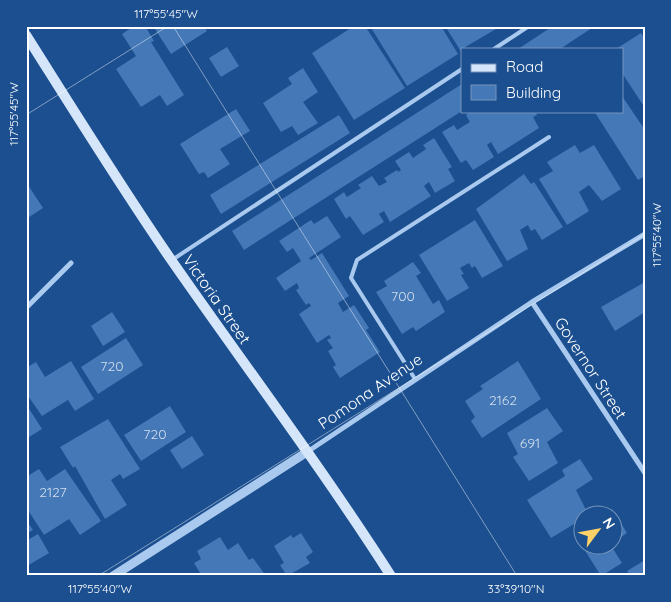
<svg xmlns="http://www.w3.org/2000/svg" width="671" height="602" viewBox="0 0 671 602" font-family="Quicksand,sans-serif">
<style>
.building{fill:#4478b7}
.lines{fill:none;stroke-linecap:round;stroke-linejoin:round}
.service{stroke:#a9c9ee;stroke-width:4}
.minor{stroke:#a9c9ee;stroke-width:5}
.tertiary{stroke:#a9c9ee;stroke-width:9}
.secondary{stroke:#d6e6fa;stroke-width:10}
.ticks{fill:none;stroke:#fff;stroke-width:1;stroke-opacity:0.45}
.labels{text-anchor:middle;dominant-baseline:central;stroke-width:5;stroke-linejoin:round;paint-order:stroke}
.number-label{font-size:14px;fill:#d0dded}
.street-label{font-size:16px;fill:#fff;stroke:#1b4f8f}
.neatline{fill:none;stroke:#fff;stroke-width:2}
.ticks-label{font-size:12px;text-anchor:middle;fill:#fff}
</style>
<rect width="100%" height="100%" fill="#1b4f8f"/>
<path class="building" d="M134 26H145L154 41 151 42 184 95 167 106 160 95 141 107 116 69 136 56 122 34Z
M153 26H204L207 31 171 54Z
M354 26H365L405 88 354 120 312 53Z
M370 26H441L458 54 407 86Z
M445 26H501L462 49V53Z
M553 26H595L560 49H518Z
M641 33 645 39V108L622 73V49H616Z
M227 47 239 66 221 77 209 58Z
M303 68 318 92 303 102 318 123 298 135 292 126 281 132 263 103 292 84 288 78Z
M462 84V111L244 250 232 231Z
M622 96 645 130V176L638 180 594 111H622Z
M236 109 250 131 220 149 230 164 208 178 204 172 199 174 180 144Z
M471 111H535L537 115 533 117 539 128 498 154 491 142 487 145 494 157 473 170 466 160 461 163 442 132 454 125 457 130 470 122 466 115Z
M339 115 350 133 221 214 210 195Z
M434 138 452 167 448 169 455 181 435 193 429 182 424 186 431 196 390 222 384 211 379 214 384 222 363 235 350 216 346 219 334 199 344 192 347 197 361 188 358 185 372 176 379 186 387 182 384 178 397 170 398 172 401 170 395 161 409 152 413 158 426 149 423 145Z
M575 145 580 153 594 145 621 189 602 201 589 185 579 192 589 211 567 225 539 179 553 171 547 162Z
M524 174 531 184 534 182 563 227 542 240 535 229 531 231 528 225 520 230 528 249 507 261 476 209Z
M26 182 43 208 26 219Z
M327 216 341 237 309 258 311 260 322 253 349 296 338 303 343 312 354 305 369 328 366 330 380 352 340 378 333 367 336 365 328 351 333 348 327 340 331 338 329 335 317 343 299 314 311 306 309 303 306 305 296 290 299 288 297 283 285 291 276 278 301 261 293 248 287 252 279 241 311 220 314 224Z
M475 220 503 266 482 278 475 266 472 268 469 263 460 268 464 274 461 275 469 288 447 301 419 255Z
M413 262 421 273 416 276 433 304 439 300 445 312 416 331 413 327 402 334 376 292 387 286 384 281Z
M645 282V312L615 331 601 307Z
M112 312 125 332 103 346 91 326Z
M126 338 143 365 98 394 81 367Z
M71 361 94 399 75 411 68 400 42 416 26 393V368L36 362 45 377Z
M518 361 541 399 482 438 471 421 475 417 465 401 483 389 480 386Z
M26 404 42 429 26 439Z
M170 406 186 432 141 461 124 435Z
M547 408 563 431 547 442 558 463 529 481 513 457 518 454 507 433Z
M108 419 140 469 123 479 120 474 111 480 127 505 105 519 75 466 73 468 60 447Z
M192 436 204 455 182 469 170 450Z
M580 459 593 479 576 490 588 514H584V518L551 538 527 500 565 476 562 470Z
M39 469 47 481 65 469 101 521 80 535 69 519 44 535 26 507V477Z
M612 509 627 533 614 542V514H604Z
M26 520 33 530 26 534Z
M301 533 313 552 306 557 310 563 287 576 280 565 284 563 274 546 291 535 293 538Z
M38 534 49 553 27 566 26 541Z
M220 537 228 550 238 543 249 560 253 558 266 576H202L194 563 201 559 197 551Z
M590 544H610L622 563 601 576 584 549Z
M645 560V576H627L629 574 627 571Z"/>
<g class="lines">
<path class="service" d="M494 49 529 26
M172 260 462 69
M415 379 351 278 357 260 549 137"/>
<path class="minor" d="M532 302 645 473
M26 308 71 263
M307 452 532 302 645 234"/>
<path class="tertiary" d="M113 576 307 452"/>
<path class="secondary" d="M26 35C74 111 121 187 172 261 245 366 322 468 391 576"/>
</g>
<path class="ticks" d="M173 26 517 576M26 115 168 26M98 576 645 234"/>
<g class="labels">
<g class="number-label">
<text x="403" y="296">700</text>
<text x="112" y="366">720</text>
<text x="503" y="400">2162</text>
<text x="155" y="434">720</text>
<text x="530" y="443">691</text>
<text x="53" y="492">2127</text>
</g>
<g class="street-label">
<text transform="translate(217 299) rotate(55)">Victoria Street</text>
<text transform="translate(591 368) rotate(57)">Governor Street</text>
<text transform="translate(370 391) rotate(-34)">Pomona Avenue</text>
</g>
</g>
<rect width="671" height="602" fill="none" stroke="#1b4f8f" stroke-width="55"/>
<rect x="461" y="48" width="162" height="65" fill="#1b4f8f" stroke="#7695bc"/>
<rect x="471" y="64" width="25" height="8" fill="#d6e6fa" stroke="#7695bc"/>
<text x="506" y="72" font-size="15" fill="#ffffff">Road</text>
<rect x="471" y="85" width="25" height="15" fill="#4478b7" stroke="#7695bc"/>
<text x="506" y="98" font-size="15" fill="#ffffff">Building</text>
<g transform="translate(598 530) rotate(58)"><circle r="24" fill="#1b4f8f" stroke="#7695bc"/>
<path d="M0-4L9 19L0 12L-9 19Z" fill="#ffd166"/>
<text y="-8" font-size="14" font-weight="bold" text-anchor="middle" fill="#ffffff">N</text>
</g>
<rect x="28" y="28" width="616" height="546" class="neatline"/>
<g class="ticks-label">
<text x="166" y="18">117°55'45"W</text>
<text transform="translate(14 114) rotate(-90)" y="4">117°55'45"W</text>
<text transform="translate(657 235) rotate(-90)" y="4">117°55'40"W</text>
<text x="100" y="593">117°55'40"W</text>
<text x="516" y="593">33°39'10"N</text>
</g>
</svg>
